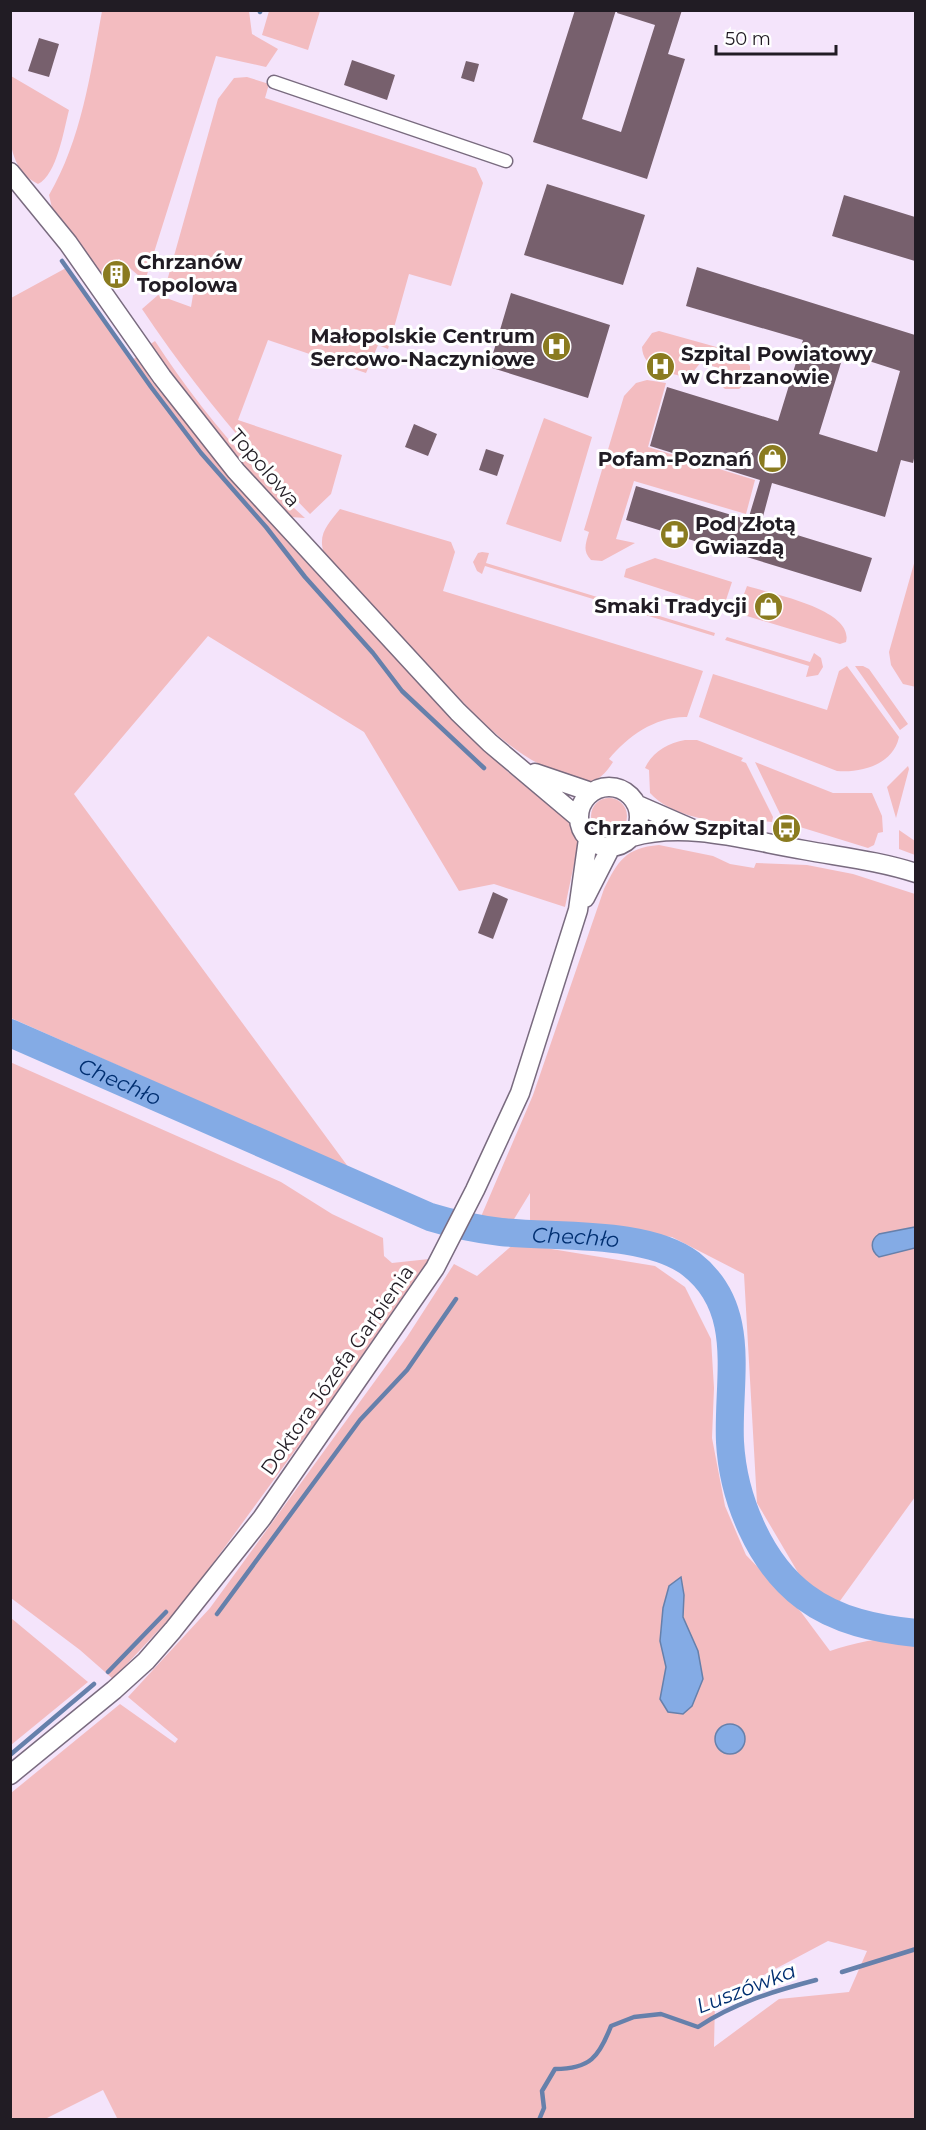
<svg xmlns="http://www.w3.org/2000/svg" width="926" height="2130" viewBox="0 0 926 2130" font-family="Montserrat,sans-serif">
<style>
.green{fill:#f3bcc0;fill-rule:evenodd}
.water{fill:#84abe5;stroke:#6680ab;stroke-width:1.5}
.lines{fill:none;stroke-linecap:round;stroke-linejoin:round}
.stream{stroke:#6680ab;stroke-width:4.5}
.river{stroke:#84abe5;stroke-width:28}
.building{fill:#77606d;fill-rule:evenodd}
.street-casing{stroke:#796b7f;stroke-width:15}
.secondary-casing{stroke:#796b7f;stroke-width:21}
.street{stroke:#fff;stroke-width:12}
.secondary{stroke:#fff;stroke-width:18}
.labels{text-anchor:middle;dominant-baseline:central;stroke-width:6;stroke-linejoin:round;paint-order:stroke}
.poi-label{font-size:20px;font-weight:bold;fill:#211c24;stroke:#fff;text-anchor:end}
.street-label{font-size:20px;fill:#211c24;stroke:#fff}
.water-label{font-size:21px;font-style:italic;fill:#002f71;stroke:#fff}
</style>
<rect width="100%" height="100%" fill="#f4e4fb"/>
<path class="green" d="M102 11H249L252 34 278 49 266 67 216 56 145 281 119 259 101 273 52 208 49 195C81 141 91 72 102 11Z
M269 11H320L308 50 262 35Z
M11 76 69 110C64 129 57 175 38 184 0 166 10 112 11 76Z
M247 77 269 84 265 98 476 168 483 183 451 286 409 274 388 349 378 345 366 373 268 340 238 420 342 455 331 494 310 514C247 450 192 384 142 309L158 295 191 307 193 295 167 281 218 99 234 78Z
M66 268 130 361 137 357 153 383 290 545 453 720 508 772 568 821 577 838V850L565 907 494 884 459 891 364 732 208 636 74 794 349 1168 11 1018V298Z
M659 331 738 353 750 366V380L739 389H725L717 381 718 368 701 362 693 372 685 377C666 372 643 369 642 347L652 333Z
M155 341C195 403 250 469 305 518L291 517 285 513C237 460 189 405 149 345Z
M647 380 666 383 648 447 755 480 746 514 634 481 616 539 635 543 602 561 591 560C582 551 586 543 589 532L584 530 624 396 636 383Z
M544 418 592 437 561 542 506 524Z
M340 509 451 542 455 552 443 591 703 671 687 717C656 716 628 736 609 759L613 762C606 773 598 782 584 783 577 783 569 778 563 775 508 754 472 712 433 670 395 632 359 593 324 553 317 534 329 523 340 509Z
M482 552 489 553 486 563 715 633 714 636 485 566 482 574 477 571 473 562 478 553Z
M655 558 732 582 723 609 624 577 626 569Z
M915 560 916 687 903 684 891 665 889 652Z
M747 586C769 593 855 609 846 642L840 644 737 613Z
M727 637 810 662 814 653 821 658 823 667 818 675 806 677 809 666 725 640Z
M847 666 899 737C893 765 861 773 837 771L699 717 713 674 827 710 839 671Z
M855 666H863L869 669 908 724 900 730Z
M685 740H697L743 758 741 761 746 763 773 817 772 822C759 820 747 823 734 823 706 821 669 814 650 793L649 770 645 768C652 752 668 743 685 740Z
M755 762 833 793H872L882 816 883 832 878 833 874 845 868 848 800 827V821L782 818Z
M908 766 909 769 896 818 887 787Z
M591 816a18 18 0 1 1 36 0a18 18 0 1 1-36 0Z
M899 830 915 841V855L899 849Z
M659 845 713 856 730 864 754 868 756 863 807 865 853 874 915 894V1497L837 1605 806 1586 757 1503 744 1274 672 1237 530 1221V1193L511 1224 480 1219 533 1095 604 889C618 861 625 848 659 845Z
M10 1062 281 1182 332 1214 383 1238 384 1256 392 1263 429 1259 316 1422 184 1603 113 1679 80 1650 11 1598Z
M515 1243 655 1266 685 1287 711 1339 714 1388 712 1438 725 1506 746 1555 801 1612 830 1651C858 1642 885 1636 915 1638V2119L118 2120 103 2090 45 2119H13L11 2115V1793L120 1704 175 1743 178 1739 128 1697 210 1608 407 1337 454 1264 477 1276ZM828 1941 867 1951 849 1992 779 1999 714 2047 715 2001Z
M11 1618 88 1682 11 1745Z"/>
<path class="water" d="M915 1227V1248L879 1257C870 1250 870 1240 879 1234Z
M681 1577 684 1595 683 1617 698 1651 703 1679 692 1706 683 1714 668 1712 660 1699 666 1667 660 1641 663 1608 669 1586Z
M715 1739a15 15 0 1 1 30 0a15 15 0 1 1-30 0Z"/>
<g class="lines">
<path class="stream" d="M260 12 261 10
M62 261 151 387 201 453 266 527 305 577 373 653 402 691 484 768
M495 1241 502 1232 504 1224
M217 1614 360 1420 407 1370 456 1299
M108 1672 166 1612
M10 1755 94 1684
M842 1972 916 1949
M539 2120 544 2108 542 2091 555 2069C590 2069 599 2057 611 2026L634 2017 661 2014 698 2027C734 2003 774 1991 816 1980"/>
<path class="river" id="s1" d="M10 1033 430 1217C453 1224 476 1229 501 1232 555 1238 646 1230 691 1264 749 1309 727 1380 730 1442 733 1497 759 1563 805 1597 837 1621 877 1629 916 1633"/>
</g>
<path class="building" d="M575 10H616L582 119 621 132 655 25 617 13 618 10H682L668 54 685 59 647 179 533 142Z
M39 38 59 44 49 77 28 71Z
M352 60 395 75 387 100 344 85Z
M466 61 479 64 474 82 461 78Z
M547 184 645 215 623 285 524 255Z
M844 195 915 217V261L832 236Z
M697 267 915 335V454L913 463 901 460 885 517 772 483 761 524 872 558 861 592 626 520 636 486 748 520 760 480 650 446 667 387 778 421 803 340 686 306ZM844 353 900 371 877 452 819 434Z
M511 293 610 325 588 398 489 367Z
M414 424 437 434 428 456 405 447Z
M486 449 504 455 497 476 479 470Z
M493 892 508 899 493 939 478 933Z"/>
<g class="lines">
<defs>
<path id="street" d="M274 82 506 161"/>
<path id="secondary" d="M10 172 68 243 162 377 236 471 458 712 490 743 579 818
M535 773 591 792
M579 817a30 30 0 1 1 60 0a30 30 0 1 1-60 0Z
M638 805 693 829
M632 837C686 821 750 841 804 850 842 857 879 861 916 873
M585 898 611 847
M10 1775 114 1690 146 1661 173 1630 262 1518 435 1268 475 1190 520 1093 578 910 588 839"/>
</defs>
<use href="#street" class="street-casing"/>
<use href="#secondary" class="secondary-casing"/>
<use href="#street" class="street"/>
<use href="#secondary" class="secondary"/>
</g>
<defs>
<symbol id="building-disc" viewBox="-11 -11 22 22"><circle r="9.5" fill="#8a7b20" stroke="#fff"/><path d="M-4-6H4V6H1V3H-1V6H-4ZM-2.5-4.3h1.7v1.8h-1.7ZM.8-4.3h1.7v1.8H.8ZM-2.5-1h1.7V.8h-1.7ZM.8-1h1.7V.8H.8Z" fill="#fff"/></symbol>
<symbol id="hospital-disc" viewBox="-11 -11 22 22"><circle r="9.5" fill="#8a7b20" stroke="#fff"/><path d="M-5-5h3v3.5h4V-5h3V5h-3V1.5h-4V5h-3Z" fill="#fff"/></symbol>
<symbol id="shop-disc" viewBox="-11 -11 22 22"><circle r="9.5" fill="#8a7b20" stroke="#fff"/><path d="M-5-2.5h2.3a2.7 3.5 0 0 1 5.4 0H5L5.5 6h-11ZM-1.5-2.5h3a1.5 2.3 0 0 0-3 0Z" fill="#fff"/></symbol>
<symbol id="pharmacy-disc" viewBox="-11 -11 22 22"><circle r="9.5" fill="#8a7b20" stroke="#fff"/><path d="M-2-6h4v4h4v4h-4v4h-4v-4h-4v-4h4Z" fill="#fff"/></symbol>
<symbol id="bus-disc" viewBox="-11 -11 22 22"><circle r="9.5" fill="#8a7b20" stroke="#fff"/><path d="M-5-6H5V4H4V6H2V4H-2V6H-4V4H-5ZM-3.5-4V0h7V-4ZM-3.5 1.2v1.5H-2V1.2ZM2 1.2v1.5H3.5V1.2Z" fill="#fff"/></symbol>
</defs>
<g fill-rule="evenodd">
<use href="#building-disc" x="100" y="258" width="33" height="33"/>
<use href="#hospital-disc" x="540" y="330" width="33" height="33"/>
<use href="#hospital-disc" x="644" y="350" width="33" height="33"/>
<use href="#shop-disc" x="756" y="442" width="33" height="33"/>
<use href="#pharmacy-disc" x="658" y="518" width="33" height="33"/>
<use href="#shop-disc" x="752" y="590" width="33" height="33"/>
<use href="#bus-disc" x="770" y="812" width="33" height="33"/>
</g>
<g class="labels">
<g class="poi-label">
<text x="137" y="262" text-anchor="start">Chrzanów<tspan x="137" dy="23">Topolowa</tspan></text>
<text x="535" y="336">Małopolskie Centrum<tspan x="535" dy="23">Sercowo-Naczyniowe</tspan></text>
<text x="681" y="354" text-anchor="start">Szpital Powiatowy<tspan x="681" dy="23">w Chrzanowie</tspan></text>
<text x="752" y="459">Pofam-Poznań</text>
<text x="695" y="524" text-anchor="start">Pod Złotą<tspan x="695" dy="23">Gwiazdą</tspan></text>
<text x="747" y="606">Smaki Tradycji</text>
<text x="765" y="828">Chrzanów Szpital</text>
</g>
<g class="street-label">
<text transform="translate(265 468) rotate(49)">Topolowa</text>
<text transform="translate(337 1370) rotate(-55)">Doktora Józefa Garbienia</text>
</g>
<g class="water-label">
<text stroke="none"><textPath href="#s1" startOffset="120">Chechło</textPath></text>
<text stroke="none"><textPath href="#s1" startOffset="606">Chechło</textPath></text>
<text transform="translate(746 1988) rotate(-21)">Luszówka</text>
</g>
</g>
<rect width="926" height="2130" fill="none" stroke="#211c24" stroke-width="24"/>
<path d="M716 45v9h120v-9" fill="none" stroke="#211c24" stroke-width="3"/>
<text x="725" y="45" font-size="18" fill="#211c24" stroke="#ffffff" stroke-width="4.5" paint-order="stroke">50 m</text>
</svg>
